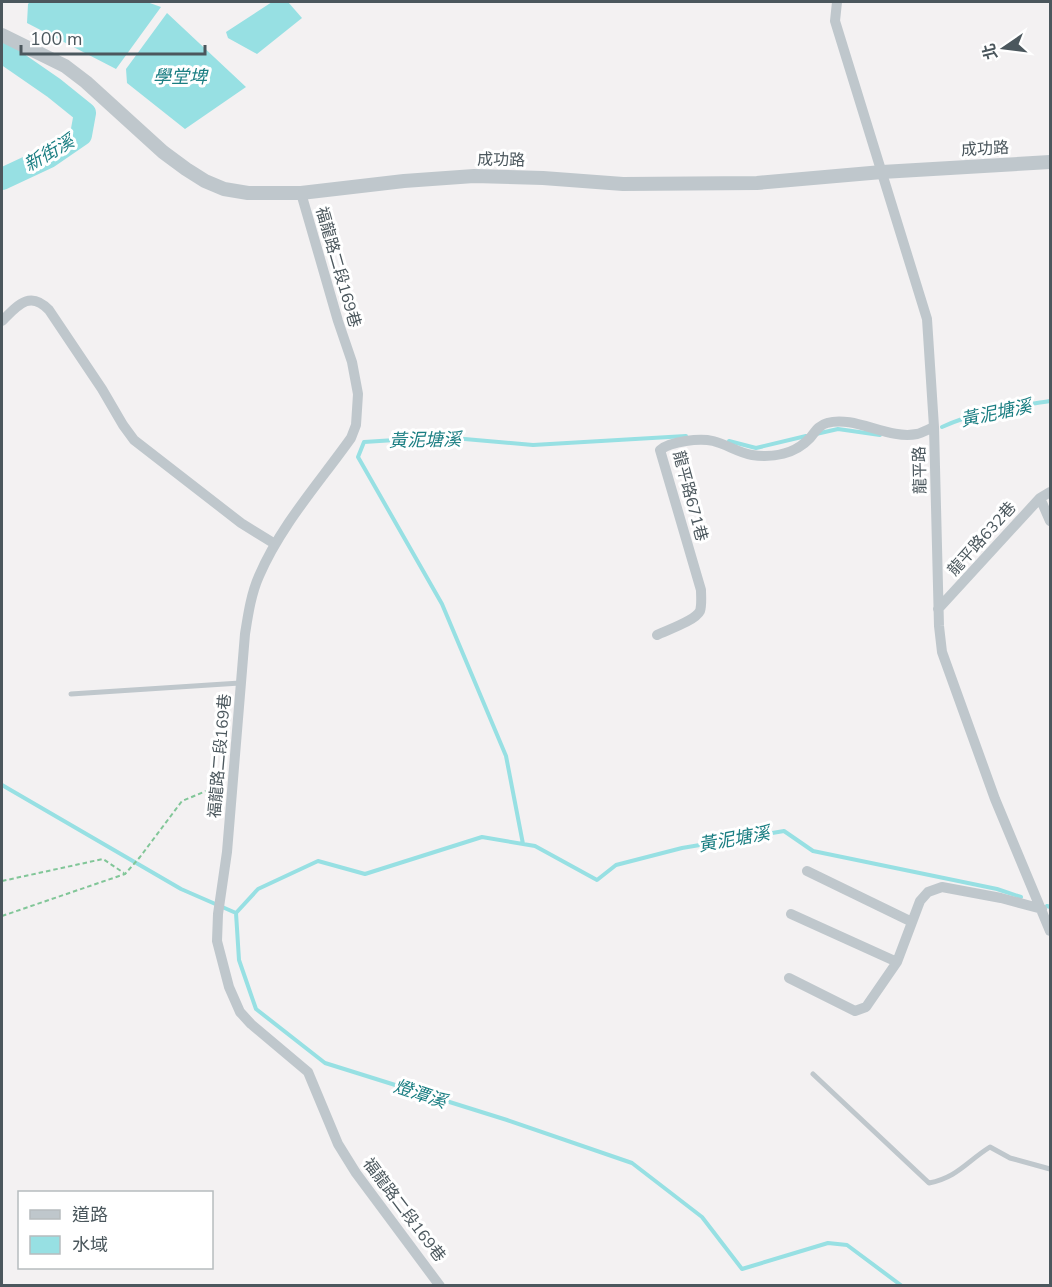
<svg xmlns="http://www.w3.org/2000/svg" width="1052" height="1287" viewBox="0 0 1052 1287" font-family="'Nunito Sans','Noto Sans TC',sans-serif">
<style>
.water{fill:#97e0e3}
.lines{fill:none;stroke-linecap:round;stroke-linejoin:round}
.stream{stroke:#97e0e3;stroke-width:4}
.river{stroke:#97e0e3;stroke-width:22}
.path{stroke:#81c698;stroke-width:2;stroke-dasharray:4.5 3;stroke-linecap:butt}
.service{stroke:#bfc7cc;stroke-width:5}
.minor{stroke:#bfc7cc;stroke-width:10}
.tertiary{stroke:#bfc7cc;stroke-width:14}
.labels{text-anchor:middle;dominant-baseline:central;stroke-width:6;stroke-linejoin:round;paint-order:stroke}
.street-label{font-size:16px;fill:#4b575d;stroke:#fff}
.water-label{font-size:18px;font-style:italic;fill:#1a7e82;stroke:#fff}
</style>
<rect width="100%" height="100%" fill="#f3f1f2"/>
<path class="water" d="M30 2H147L161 7 116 69 27 23 28 4Z
M272 2H288L302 18 257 54 228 38 226 32Z
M167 13 246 87 185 129 127 83 126 69Z"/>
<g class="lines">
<path class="stream" d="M942 427C977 411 1013 407 1050 401
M816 434 838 429 880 435
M729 441 756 448 806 436
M2 785 181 889 236 913 239 960 256 1009 325 1063 507 1120 632 1163 702 1217 742 1269 828 1243 847 1245 902 1286
M523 844 506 756 442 604 358 457 364 442 442 437 533 445 686 436
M1047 906 1050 907
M236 913 258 889 318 861 365 874 482 837 535 846 597 880 616 865 682 848 784 831 813 851 997 889 1021 897"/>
<path class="river" d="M2 52 54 88 85 113 81 135 49 157 2 179"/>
<path class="path" d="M2 881 103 859 124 873
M2 916 125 874 140 857 182 801 223 784"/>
<path class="service" d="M71 694 240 683
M813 1074 929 1183C958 1177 966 1162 990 1147L1010 1158 1050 1169"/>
<path class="minor" d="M837 2 835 21 927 319 934 427 939 626 942 652 995 799 1050 931
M301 193 338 321 352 362 358 394 356 425 351 438C319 483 281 525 259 576 251 594 248 615 245 634L227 852 218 914 217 941 229 987 240 1012 251 1024 308 1072 338 1144 356 1173 440 1286
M2 321C18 305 30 290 49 310L102 389 123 425 134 440 241 523 275 544
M1040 498 1050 521
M938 609 1040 498 1050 492
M657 635C667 630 695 621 700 611 702 605 701 596 701 590L660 450C671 441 700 438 713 441 726 444 739 453 752 455 773 458 795 454 810 438 815 432 819 425 827 423 855 415 888 440 917 434 922 433 929 429 934 427
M807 871 912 922
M791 914 897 962
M789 978 855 1011 866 1007 897 962 920 901 928 892 942 887 1001 898 1042 909"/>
<path class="tertiary" d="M2 35 65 66 86 82 163 152 186 169 205 181 224 189 248 193H301L404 181 474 176 543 178 623 184 757 183 882 172 1050 162"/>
</g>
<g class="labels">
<g class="street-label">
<text transform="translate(985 149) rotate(-3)">成功路</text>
<text transform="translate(501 160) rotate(1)">成功路</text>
<text transform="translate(338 267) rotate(74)">福龍路二段169巷</text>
<text transform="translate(920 470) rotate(-91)">龍平路</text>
<text transform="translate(690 496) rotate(75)">龍平路671巷</text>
<text transform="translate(982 539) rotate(-48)">龍平路632巷</text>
<text transform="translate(220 756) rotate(-85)">福龍路二段169巷</text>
<text transform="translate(404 1210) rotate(53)">福龍路二段169巷</text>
</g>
<g class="water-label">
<text x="180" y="77">學堂埤</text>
<text transform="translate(49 153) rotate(-30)">新街溪</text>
<text transform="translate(996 413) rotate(-12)">黃泥塘溪</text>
<text transform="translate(425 440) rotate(-1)">黃泥塘溪</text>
<text transform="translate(734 839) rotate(-10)">黃泥塘溪</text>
<text transform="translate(420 1094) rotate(18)">燈潭溪</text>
</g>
</g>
<rect width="1052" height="1287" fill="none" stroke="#4b575d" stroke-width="6"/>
<rect x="18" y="1191" width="195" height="78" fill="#ffffff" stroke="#b7bcbe" stroke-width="1.5"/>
<rect x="30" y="1210" width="30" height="9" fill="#bfc7cc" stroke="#b7bcbe" stroke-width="1.5"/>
<text x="72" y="1221" font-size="18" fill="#4b575d">道路</text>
<rect x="30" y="1236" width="30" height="18" fill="#97e0e3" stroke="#b7bcbe" stroke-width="1.5"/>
<text x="72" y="1251" font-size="18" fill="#4b575d">水域</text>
<g transform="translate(1004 48) rotate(256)" stroke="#ffffff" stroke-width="4.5" paint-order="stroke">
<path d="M0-4.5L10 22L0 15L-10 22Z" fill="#4b575d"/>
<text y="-9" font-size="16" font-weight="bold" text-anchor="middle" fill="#4b575d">北</text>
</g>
<path d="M21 45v9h184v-9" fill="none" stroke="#4b575d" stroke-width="3"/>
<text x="30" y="45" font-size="18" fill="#4b575d" stroke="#ffffff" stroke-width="4.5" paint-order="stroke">100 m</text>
</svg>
